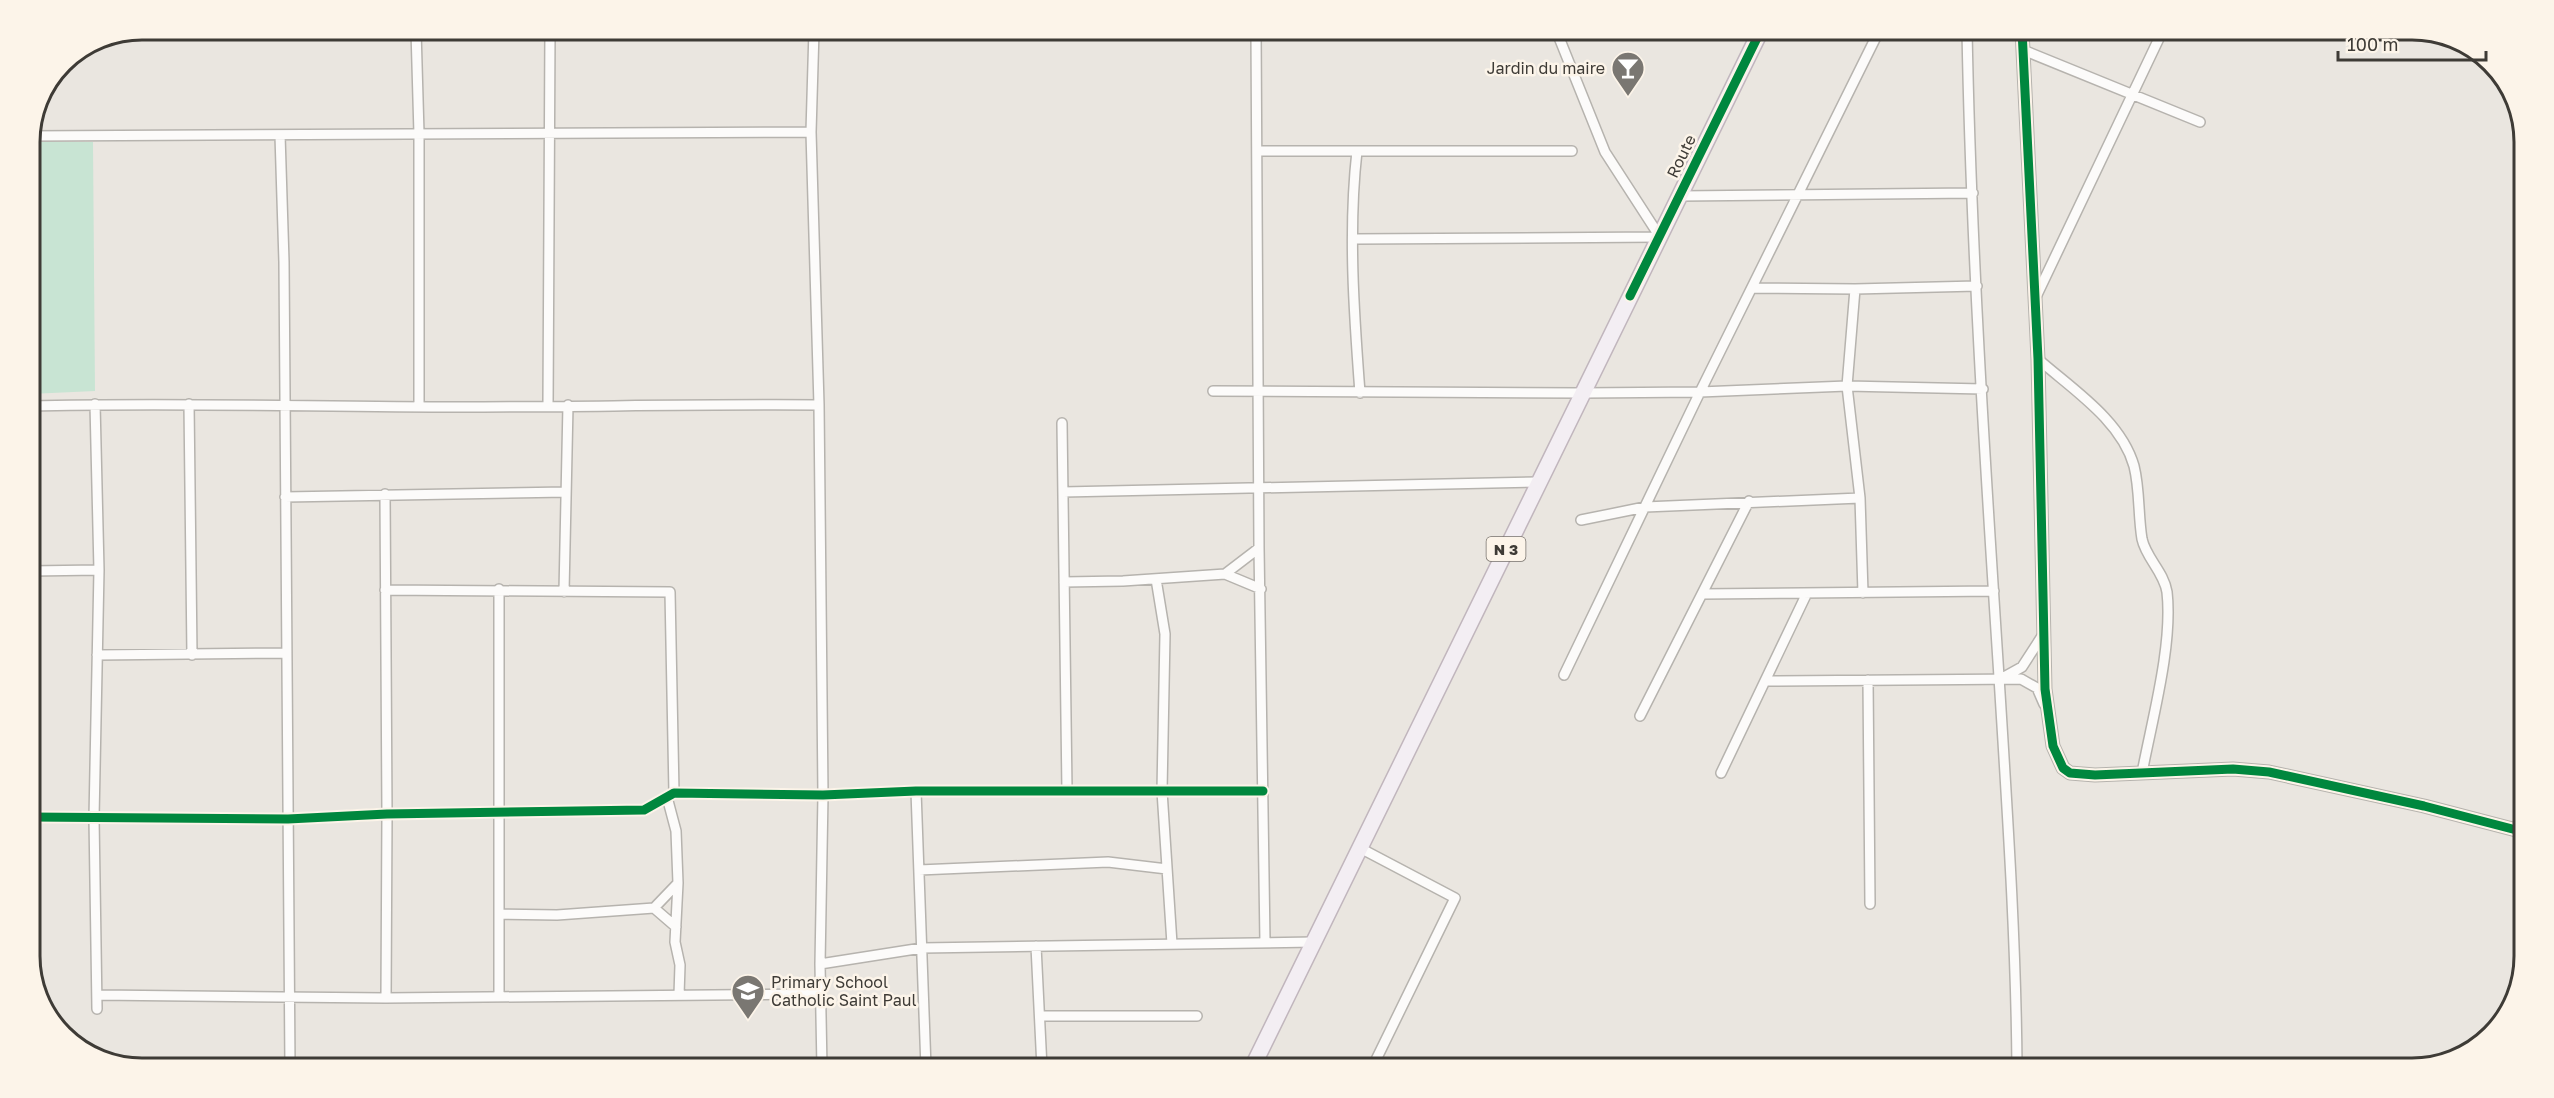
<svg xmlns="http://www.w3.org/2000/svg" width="2554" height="1098" viewBox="0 0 2554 1098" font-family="'Golos Text',sans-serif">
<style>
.pitch{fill:#c8e4d3}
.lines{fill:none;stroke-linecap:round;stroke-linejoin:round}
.minor-casing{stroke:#b6b3ae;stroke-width:12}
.tertiary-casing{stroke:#b6b3ae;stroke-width:15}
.primary-casing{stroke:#c1b6bd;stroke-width:18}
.minor{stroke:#fcfbfa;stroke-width:9}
.tertiary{stroke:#fcfbfa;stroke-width:12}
.primary{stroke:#f3eef3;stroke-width:15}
.cycleway-casing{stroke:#fcf4e9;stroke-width:13}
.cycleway{stroke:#00873e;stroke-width:9}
.labels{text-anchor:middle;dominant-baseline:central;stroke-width:5;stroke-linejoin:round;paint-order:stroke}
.shield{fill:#fcf4e9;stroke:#77726c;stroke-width:1.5}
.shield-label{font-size:15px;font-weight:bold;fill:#3e3b36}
.poi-label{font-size:16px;fill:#3e3b36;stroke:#fcf4e9;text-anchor:end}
.street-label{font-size:16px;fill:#3e3b36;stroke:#fcf4e9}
.rim{fill:none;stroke:#3e3b36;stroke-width:3}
</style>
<rect width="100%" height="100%" fill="#eae6e0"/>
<path class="pitch" d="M30 142H93L95 391 30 394Z"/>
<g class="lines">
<defs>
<path id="minor" d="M416 30 419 134V406
M814 30 811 132 819 405 823 795 820 964 822 1068
M1256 30 1259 548 1265 942
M1556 30 1605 152 1660 237
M1967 30C1971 246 1985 462 1999 677 2007 807 2016 937 2017 1068
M1759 35H1967
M2023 50 2200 122
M280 135 284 262 290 1068
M30 136 811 132
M1258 151H1572
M1357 151C1348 230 1354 314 1360 393
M1680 196 1973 193
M1354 239 1660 237
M1753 288 1855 289 1977 286
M1855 289 1847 386 1860 498 1863 593
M2035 299 2163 30
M2038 359C2072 389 2121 420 2134 466 2140 490 2138 515 2142 539 2146 558 2164 572 2167 592 2173 645 2152 720 2142 773
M1213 391 1583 393 1700 392 1847 386 1983 389
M95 404 99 570 94 818 97 1009
M189 404 192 655
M30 406C174 402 317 407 461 407 580 407 699 404 819 405
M548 406 550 30
M1062 423 1067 791
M1063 492 1539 482
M385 494 387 814 386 998
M285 497 566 492
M1581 520 1645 507 1860 498
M30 571 99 570
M1225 574 1259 548
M1156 579 1165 634 1162 791 1172 944
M1064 582 1123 581 1225 574 1261 589
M499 589V997
M385 590 670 592 674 793
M564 592 568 405
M1702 594 1994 591
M97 655 286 653
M1564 675 1700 392 1877 35
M2004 677 2022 667 2044 633
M1868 680 1870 904
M1765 681 2021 679 2037 688 2044 704
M1640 716 1749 501
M1721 773 1807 593
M916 791 926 1068
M30 817 288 819 387 814 644 810 674 793 823 795 916 791H1263
M1360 848 1455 898 1372 1068
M919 870 1108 862 1167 869
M678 883 675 942 680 965 679 995
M654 908 676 927
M499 914 557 915 654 908 678 883 676 831 667 797
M1036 946 1042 1068
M820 964 922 948 1314 942
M97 995 386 998 821 994
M1040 1016H1197"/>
<path id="tertiary" d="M2022 30 2038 359 2045 689 2053 746 2063 768 2070 773 2095 775 2233 769 2269 772 2424 806 2524 832"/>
<path id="primary" d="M1252 1068 1761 30"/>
</defs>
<use href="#minor" class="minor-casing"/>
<use href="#tertiary" class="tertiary-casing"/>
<use href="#primary" class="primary-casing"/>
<use href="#minor" class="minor"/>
<use href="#tertiary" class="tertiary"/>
<use href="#primary" class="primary"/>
<defs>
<path id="cycleway" d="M2022 30 2038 359 2045 689 2053 746 2063 768 2070 773 2095 775 2233 769 2269 772 2424 806 2524 832
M1630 296 1761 30
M30 817 288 819 387 814 644 810 674 793 823 795 916 791H1263"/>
</defs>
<use href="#cycleway" class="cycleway-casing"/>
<use href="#cycleway" class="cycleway"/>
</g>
<defs>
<symbol id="bar-pin" viewBox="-11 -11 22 30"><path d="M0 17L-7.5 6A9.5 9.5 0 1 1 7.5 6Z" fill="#7a7772" stroke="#fcf4e9"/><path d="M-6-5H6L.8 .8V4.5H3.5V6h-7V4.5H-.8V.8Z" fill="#fff"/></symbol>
<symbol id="school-pin" viewBox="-11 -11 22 30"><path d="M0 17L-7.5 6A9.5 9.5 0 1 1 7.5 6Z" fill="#7a7772" stroke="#fcf4e9"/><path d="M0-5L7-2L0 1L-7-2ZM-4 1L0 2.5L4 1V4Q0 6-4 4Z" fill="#fff"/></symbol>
</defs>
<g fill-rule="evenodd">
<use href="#bar-pin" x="1609" y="49" width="38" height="52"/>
<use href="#school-pin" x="729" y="972" width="38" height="52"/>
</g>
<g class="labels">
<rect class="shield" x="1486.5" y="537" width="39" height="24" rx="4.5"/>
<g class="shield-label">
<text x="1506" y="549">N 3</text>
</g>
<g class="poi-label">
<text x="1605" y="68">Jardin du maire</text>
<text x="771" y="982" text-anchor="start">Primary School<tspan x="771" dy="18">Catholic Saint Paul</tspan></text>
</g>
<g class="street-label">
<text transform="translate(1681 156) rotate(-64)">Route</text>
</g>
</g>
<path d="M0 0H2554V1098H0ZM142 40H2412A102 102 0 0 1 2514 142V956A102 102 0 0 1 2412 1058H142A102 102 0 0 1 40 956V142A102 102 0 0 1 142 40Z" fill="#fcf4e9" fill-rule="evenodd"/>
<path class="rim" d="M142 40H2412A102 102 0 0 1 2514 142V956A102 102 0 0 1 2412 1058H142A102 102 0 0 1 40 956V142A102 102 0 0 1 142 40Z"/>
<path d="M2338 51v9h148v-9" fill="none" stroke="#3e3b36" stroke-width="3"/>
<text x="2347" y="51" font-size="18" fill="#3e3b36" stroke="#fcf4e9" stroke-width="4.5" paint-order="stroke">100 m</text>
</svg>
